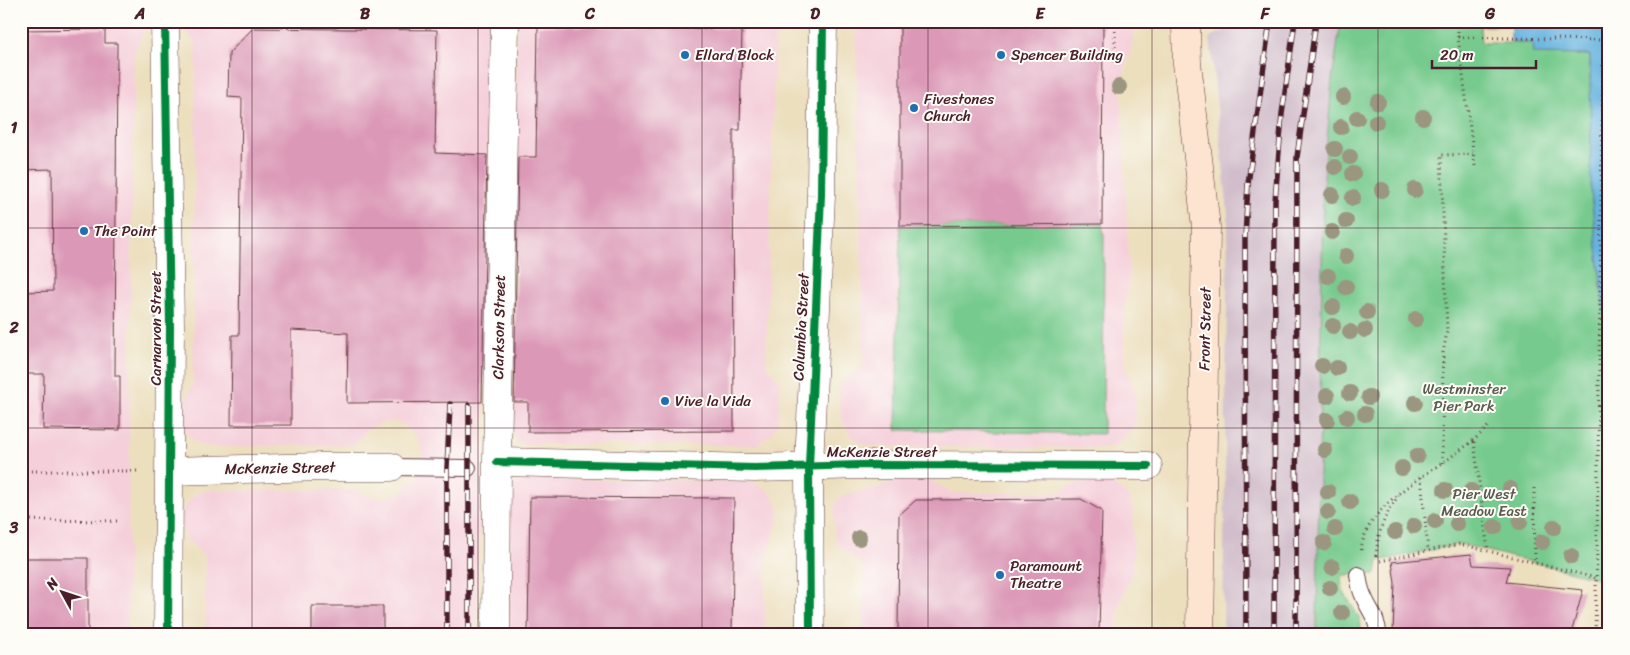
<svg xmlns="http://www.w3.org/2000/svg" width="1630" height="655" viewBox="0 0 1630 655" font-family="Sriracha,sans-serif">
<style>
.built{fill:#f5cfda}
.industrial{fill:#d1bdcb}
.green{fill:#76ca8d;stroke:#60745c}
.water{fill:#65b2de;stroke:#586884}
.building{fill:#dc99b7}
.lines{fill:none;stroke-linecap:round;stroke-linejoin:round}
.service-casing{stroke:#623c41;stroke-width:18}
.minor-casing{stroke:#623c41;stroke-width:29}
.tertiary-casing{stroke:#623c41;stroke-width:29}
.secondary-casing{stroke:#623c41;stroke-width:29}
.path{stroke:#623c41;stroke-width:3;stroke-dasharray:1 4;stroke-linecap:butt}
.service{stroke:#fff;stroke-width:16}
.minor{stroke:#fff;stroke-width:28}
.tertiary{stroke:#fff;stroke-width:28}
.secondary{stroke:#fde4d1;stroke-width:28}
.rail-casing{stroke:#4a1f2b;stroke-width:5.5}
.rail{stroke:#fdfcf7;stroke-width:4;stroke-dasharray:11;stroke-linecap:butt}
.cycleway-casing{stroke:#fdfcf7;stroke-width:11}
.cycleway{stroke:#00873e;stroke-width:8}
.tree{fill:#9b9680}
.grid{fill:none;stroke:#4a1f2b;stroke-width:1;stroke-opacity:0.55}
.poi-dot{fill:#1f6fb2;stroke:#fdfcf7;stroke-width:2}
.labels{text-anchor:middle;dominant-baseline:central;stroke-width:4;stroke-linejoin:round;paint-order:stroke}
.poi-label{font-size:15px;fill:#4a1f2b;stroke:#fdfcf7;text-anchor:start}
.street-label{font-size:15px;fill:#4a1f2b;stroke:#fdfcf7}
.park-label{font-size:15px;fill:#595b4d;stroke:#fdfcf7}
.neatline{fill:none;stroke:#4a1f2b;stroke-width:2}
.grid-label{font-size:16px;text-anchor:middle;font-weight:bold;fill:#4a1f2b}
</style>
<rect width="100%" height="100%" fill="#fdfcf7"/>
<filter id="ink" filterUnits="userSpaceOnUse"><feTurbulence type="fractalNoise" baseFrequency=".02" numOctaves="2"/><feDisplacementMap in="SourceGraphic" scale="10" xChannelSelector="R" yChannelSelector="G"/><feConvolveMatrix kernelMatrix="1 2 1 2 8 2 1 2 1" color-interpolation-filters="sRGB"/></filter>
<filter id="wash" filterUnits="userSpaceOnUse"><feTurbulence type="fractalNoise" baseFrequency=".0096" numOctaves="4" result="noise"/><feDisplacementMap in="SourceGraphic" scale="20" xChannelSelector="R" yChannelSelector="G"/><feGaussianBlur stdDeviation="1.12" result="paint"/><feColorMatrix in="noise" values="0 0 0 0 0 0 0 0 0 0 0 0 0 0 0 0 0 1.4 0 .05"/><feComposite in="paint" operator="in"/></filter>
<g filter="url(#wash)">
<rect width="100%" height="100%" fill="#ecdfbe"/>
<path class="built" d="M21 21H146L143 32 134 54 127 634H21Z
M184 21H491L483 447 480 499 476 634H205V556L186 538 181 521 183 510 191 499 198 493 207 490H354L372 497 387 498 401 492 417 477 421 467 422 453 419 440 412 432 401 423 393 421 375 425 366 431 356 443 348 445 209 447 198 444 189 436 183 427 181 408 193 385 196 44 186 31Z
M517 21H766L774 32 775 42 766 364 779 381 780 390 778 421 772 433 756 445 543 444H523L516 440 514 436Z
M862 21H1132L1134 31 1132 42 1121 85 1129 267V282L1124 306V361L1127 373 1136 393V420L1133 427 1116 445 1108 448 871 446 861 443 856 440 850 434 843 422 839 402 840 387 842 381 859 371 864 362 856 35Z
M530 479 747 481 755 483 766 489 774 498 778 507 779 516 765 566V634H509L510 490 517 482Z
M900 480H930L952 493 1059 492 1079 482 1108 483 1121 490 1127 495 1133 510V568L1117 611V634H863L864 566 835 542 834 511 837 501 842 495 872 489Z"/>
<path class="industrial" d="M1246 21H1341L1326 634H1223L1228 214 1210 37Z"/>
<path class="green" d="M1341 21H1510V26H1480L1481 43H1533V54L1590 55 1592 201 1609 356V583L1596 578 1460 544 1378 561 1376 574 1342 575 1343 591 1360 619 1361 630 1317 629 1323 191 1332 80Z
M1102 224 1104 235 1103 434 896 430 900 226Z"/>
<path class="water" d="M1511 21H1609V356L1591 193 1590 55 1533 54 1532 43 1511 42Z"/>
<g id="blocks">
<path class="building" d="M900 21 1103 22 1102 224 900 226Z
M538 26 742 29 740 130H733L734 431 528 432V402H514L518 157H536Z
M253 28 437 30 435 153 487 155 482 402 347 403 348 333 291 330V425H231L232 335H239L242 98 228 97 229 53Z
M105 29V43H117L115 376H120V430L43 429 44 374H21V324H25V292L53 291 52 169 21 170V30Z
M530 497 734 498 732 634H528Z
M1081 499 1102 511 1099 634H898L899 515 916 500Z
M1471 554 1473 565 1510 567 1506 582 1583 590 1571 634H1409L1393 632 1395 583 1392 562Z
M21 558H88V634H21Z
M312 606H383V634H312Z"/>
</g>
</g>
<g filter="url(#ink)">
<use href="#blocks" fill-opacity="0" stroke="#623c41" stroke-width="1"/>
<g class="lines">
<defs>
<path id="service" d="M391 467 468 468
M1358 575C1359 582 1360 589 1363 595 1368 609 1378 618 1378 634"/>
<path id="minor" d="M497 462 755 468 861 465 1148 466
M170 471 322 467H391
M496 634 497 462 505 21"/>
<path id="tertiary" d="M165 21 170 326 168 634
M810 634 809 466 821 195 823 21"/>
<path id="secondary" d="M1186 26 1187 63 1206 227 1200 634"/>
</defs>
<use href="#service" class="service-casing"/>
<use href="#minor" class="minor-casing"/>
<use href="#tertiary" class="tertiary-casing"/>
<use href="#secondary" class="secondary-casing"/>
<path class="path" d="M1115 21V64
M1458 21V37L1475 166
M1458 37 1603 40 1597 547 1595 634
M1474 442 1488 551
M1442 463 1443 353 1447 332 1441 155 1473 154
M21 471H137
M1421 477 1428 550
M1534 488 1535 562
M21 520 121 521
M1361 550C1368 493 1456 465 1490 424
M1376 556C1378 529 1385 515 1400 493
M1380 561 1460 544 1596 578"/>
<use href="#service" class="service"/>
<use href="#minor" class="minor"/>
<use href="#tertiary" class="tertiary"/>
<use href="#secondary" class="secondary"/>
<defs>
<path id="rail" d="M447 634V468L450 404
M469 634V405
M1246 634 1245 238 1248 184 1270 21
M1274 634 1275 201 1282 114 1295 21
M1296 634 1297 157 1316 21"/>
</defs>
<use href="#rail" class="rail-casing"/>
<use href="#rail" class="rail"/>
<defs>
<path id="cycleway" d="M165 21 170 326 168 634
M497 462 755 468 861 465 1148 466
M810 634 809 466 821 195 823 21"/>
</defs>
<use href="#cycleway" class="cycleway-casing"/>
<use href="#cycleway" class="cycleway"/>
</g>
<g class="tree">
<circle cx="1119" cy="87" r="8"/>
<circle cx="1343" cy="97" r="8"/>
<circle cx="1378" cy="102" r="8"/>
<circle cx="1423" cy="117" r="8"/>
<circle cx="1357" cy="118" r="8"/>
<circle cx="1376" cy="122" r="8"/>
<circle cx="1341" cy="127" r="8"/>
<circle cx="1335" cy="149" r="8"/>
<circle cx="1350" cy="157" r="8"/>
<circle cx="1335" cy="167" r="8"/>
<circle cx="1353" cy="174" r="8"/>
<circle cx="1382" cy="190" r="8"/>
<circle cx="1415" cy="190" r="8"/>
<circle cx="1332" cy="195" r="8"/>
<circle cx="1353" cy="198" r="8"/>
<circle cx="1346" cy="221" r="8"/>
<circle cx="1332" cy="232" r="8"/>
<circle cx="1346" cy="256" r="8"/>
<circle cx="1328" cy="276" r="8"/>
<circle cx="1346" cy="287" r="8"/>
<circle cx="1333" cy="307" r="8"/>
<circle cx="1367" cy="312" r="8"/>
<circle cx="1416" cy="319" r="8"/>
<circle cx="1333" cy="326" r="8"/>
<circle cx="1365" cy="330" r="8"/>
<circle cx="1350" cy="332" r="8"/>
<circle cx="1322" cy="366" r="8"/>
<circle cx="1337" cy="368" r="8"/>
<circle cx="1350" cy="393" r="8"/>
<circle cx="1327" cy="396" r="8"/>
<circle cx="1369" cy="397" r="8"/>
<circle cx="1415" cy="403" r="8"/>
<circle cx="1365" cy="414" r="8"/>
<circle cx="1347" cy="417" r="8"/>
<circle cx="1327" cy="420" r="8"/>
<circle cx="1325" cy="450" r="8"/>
<circle cx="1417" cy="456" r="8"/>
<circle cx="1402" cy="468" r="8"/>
<circle cx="1510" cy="489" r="8"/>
<circle cx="1445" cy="490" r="8"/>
<circle cx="1471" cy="491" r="8"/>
<circle cx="1328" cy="492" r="8"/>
<circle cx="1350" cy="502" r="8"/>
<circle cx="1328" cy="512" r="8"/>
<circle cx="1435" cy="521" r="8"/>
<circle cx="1520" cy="522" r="8"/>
<circle cx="1457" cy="524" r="8"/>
<circle cx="1414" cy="526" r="8"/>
<circle cx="1495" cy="527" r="8"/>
<circle cx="1554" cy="527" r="8"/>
<circle cx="1335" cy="529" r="8"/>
<circle cx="1395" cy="532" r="8"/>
<circle cx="859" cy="538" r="8"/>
<circle cx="1542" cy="542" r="8"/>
<circle cx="1324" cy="543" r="8"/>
<circle cx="1571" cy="556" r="8"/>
<circle cx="1332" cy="567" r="8"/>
<circle cx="1330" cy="588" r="8"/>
<circle cx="1342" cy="613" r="8"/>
</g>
</g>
<path class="grid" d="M252 21V634M478 21V634M702 21V634M928 21V634M1152 21V634M1378 21V634M21 228H1609M21 428H1609"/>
<g class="poi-dot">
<circle cx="685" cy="55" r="5"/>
<circle cx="1001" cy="55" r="5"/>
<circle cx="914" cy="108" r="5"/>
<circle cx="84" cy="231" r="5"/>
<circle cx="665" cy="401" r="5"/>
<circle cx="1000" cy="575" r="5"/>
</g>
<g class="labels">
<g class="poi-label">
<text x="695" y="55">Ellard Block</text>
<text x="1011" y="55">Spencer Building</text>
<text x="924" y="99">Fivestones<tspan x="924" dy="17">Church</tspan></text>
<text x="94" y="231">The Point</text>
<text x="675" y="401">Vive la Vida</text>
<text x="1010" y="566">Paramount<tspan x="1010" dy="17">Theatre</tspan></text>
</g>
<g class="street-label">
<text transform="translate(499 327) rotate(-89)">Clarkson Street</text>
<text transform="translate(801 327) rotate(-87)">Columbia Street</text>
<text transform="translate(156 328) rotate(-90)">Carnarvon Street</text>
<text transform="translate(1205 329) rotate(-89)">Front Street</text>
<text x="882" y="452">McKenzie Street</text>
<text transform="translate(280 468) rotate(-1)">McKenzie Street</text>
</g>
<g class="park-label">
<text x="1464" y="389">Westminster<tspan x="1464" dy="17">Pier Park</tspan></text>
<text x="1484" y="494">Pier West<tspan x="1484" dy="17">Meadow East</tspan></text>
</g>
</g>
<rect width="1630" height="655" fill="none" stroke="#fdfcf7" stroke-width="55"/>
<g transform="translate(62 592) rotate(310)" stroke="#fdfcf7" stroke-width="4" paint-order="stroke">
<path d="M0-4L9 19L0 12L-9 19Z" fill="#4a1f2b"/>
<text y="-8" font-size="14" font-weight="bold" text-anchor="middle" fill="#4a1f2b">N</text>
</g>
<path d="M1432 60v8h104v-8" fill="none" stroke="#4a1f2b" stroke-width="2.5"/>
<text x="1440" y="60" font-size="15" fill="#4a1f2b" stroke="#fdfcf7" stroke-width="4" paint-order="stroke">20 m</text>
<rect x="28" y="28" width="1574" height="600" class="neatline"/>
<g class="grid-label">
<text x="140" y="19">A</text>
<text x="365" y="19">B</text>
<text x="590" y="19">C</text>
<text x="815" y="19">D</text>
<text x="1040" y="19">E</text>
<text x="1265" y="19">F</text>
<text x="1490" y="19">G</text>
<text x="14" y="133">1</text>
<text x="14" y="333">2</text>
<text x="14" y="533">3</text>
</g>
</svg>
